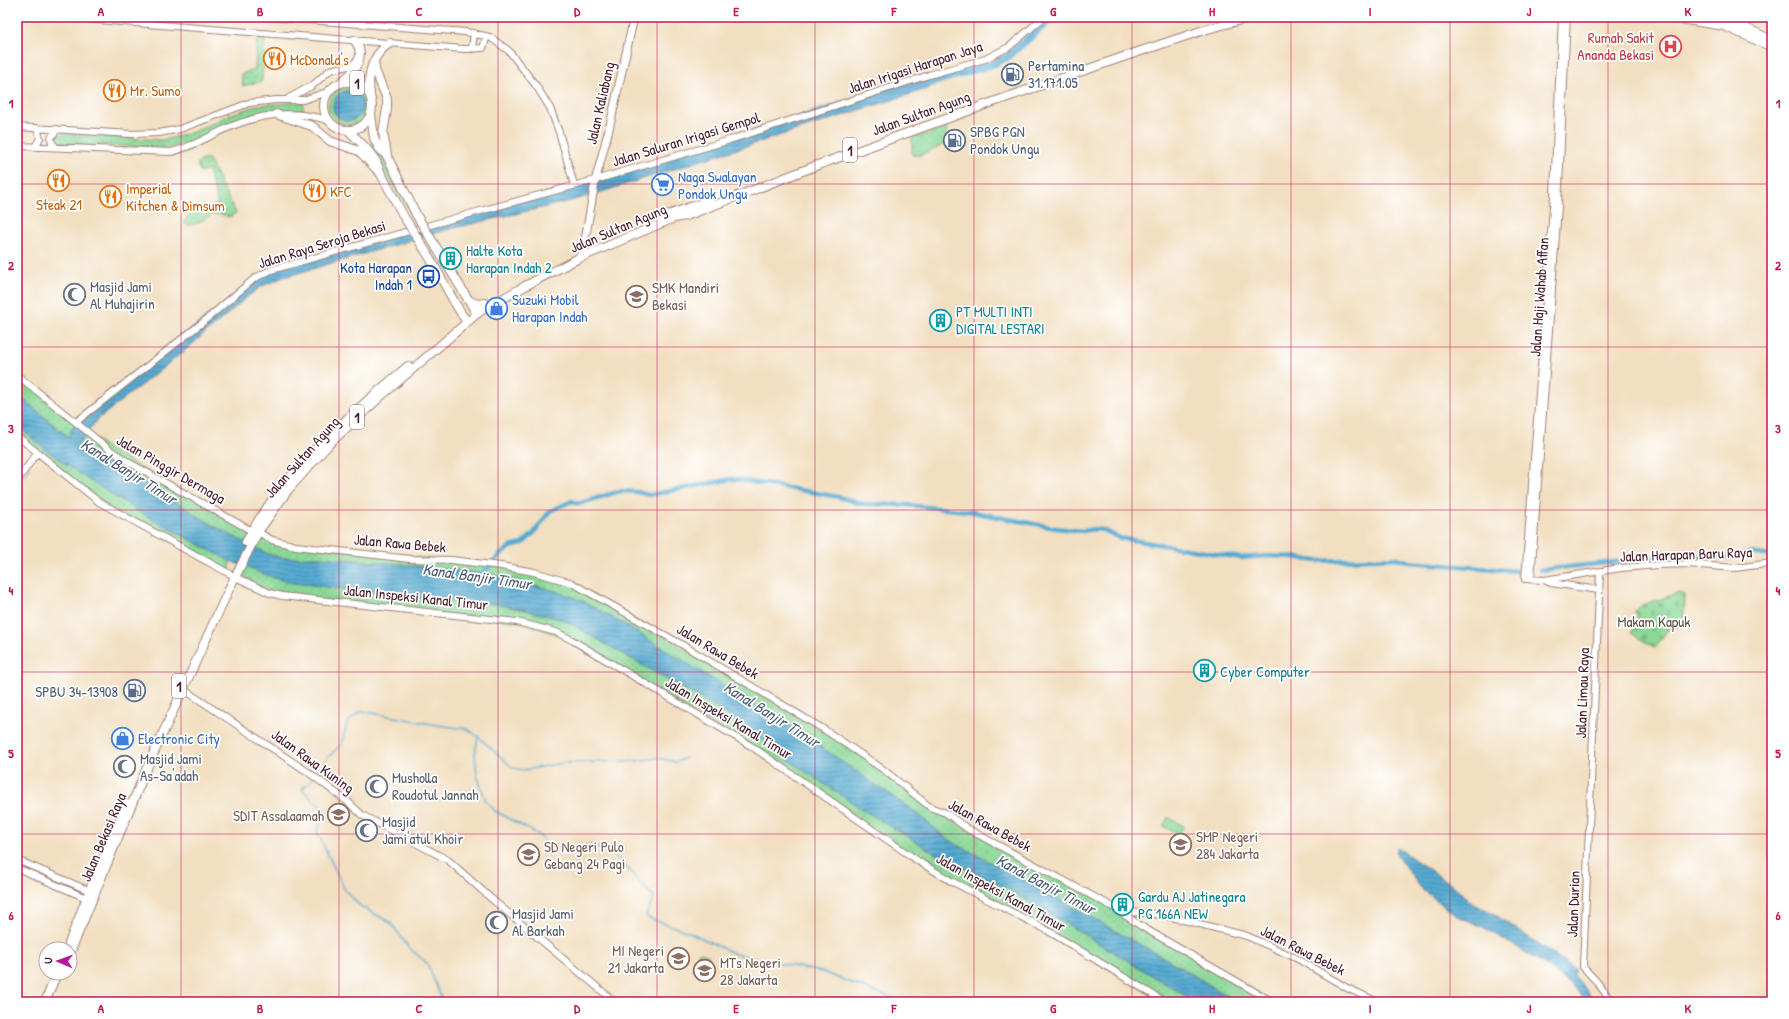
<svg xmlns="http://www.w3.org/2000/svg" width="1789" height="1019" viewBox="0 0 1789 1019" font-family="'Patrick Hand',sans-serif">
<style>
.grass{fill:url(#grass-dots);stroke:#6a7c60;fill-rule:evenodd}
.cemetery{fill:url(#cemetery-stones);stroke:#6a7c60}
.garden{fill:#89d896;stroke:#6a7c60}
.water{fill:url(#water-rules);stroke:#50647e}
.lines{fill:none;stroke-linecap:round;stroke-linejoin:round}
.stream{stroke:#55aad1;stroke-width:1.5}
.canal{stroke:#55aad1;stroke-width:4.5}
.river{stroke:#55aad1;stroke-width:8}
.secondary-casing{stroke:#9e7f76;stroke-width:8}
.primary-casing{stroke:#9e7f76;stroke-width:9}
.highway-casing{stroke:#9e7f76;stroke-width:10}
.secondary{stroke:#fff;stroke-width:6}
.primary{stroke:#fff;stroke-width:7}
.highway{stroke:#fff;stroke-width:8}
.highway-bridge-casing{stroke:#9e7f76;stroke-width:10;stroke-linecap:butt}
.highway-bridge{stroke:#fff;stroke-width:8}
.grid{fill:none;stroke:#c2185b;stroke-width:1;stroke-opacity:0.55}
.labels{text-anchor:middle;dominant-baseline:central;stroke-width:3.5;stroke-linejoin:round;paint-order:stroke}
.shield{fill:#fff;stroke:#80626b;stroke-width:1}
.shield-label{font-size:14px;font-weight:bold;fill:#4a1f2b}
.health-label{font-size:15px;fill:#be3a42;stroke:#fff;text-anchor:end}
.food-label{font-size:15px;fill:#c56008;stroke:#fff;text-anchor:start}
.service-label{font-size:15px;fill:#4e5e75;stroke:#fff;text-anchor:start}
.street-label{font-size:15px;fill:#4a1f2b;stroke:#fff}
.shop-label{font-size:15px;fill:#366cbe;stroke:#fff;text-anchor:start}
.culture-label{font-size:15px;fill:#0d838f;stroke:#fff;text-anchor:start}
.transit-label{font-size:15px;fill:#164399;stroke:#fff;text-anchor:end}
.worship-label{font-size:15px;fill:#5b616d;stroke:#fff;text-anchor:start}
.education-label{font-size:15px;fill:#785e54;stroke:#fff;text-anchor:start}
.park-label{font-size:15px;fill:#5d564b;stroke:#fff}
.water-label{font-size:16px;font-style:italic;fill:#4f5e76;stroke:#fff}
.neatline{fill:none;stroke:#c2185b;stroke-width:1.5}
.grid-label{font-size:13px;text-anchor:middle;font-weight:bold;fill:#c2185b}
</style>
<defs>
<pattern id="grass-dots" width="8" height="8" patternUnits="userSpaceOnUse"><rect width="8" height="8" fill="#89d896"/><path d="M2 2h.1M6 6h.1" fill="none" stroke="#78b981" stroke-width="1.8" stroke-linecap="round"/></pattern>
<pattern id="cemetery-stones" width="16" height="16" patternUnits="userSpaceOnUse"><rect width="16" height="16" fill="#89d896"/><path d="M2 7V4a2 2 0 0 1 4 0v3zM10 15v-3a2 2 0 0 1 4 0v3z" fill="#78b981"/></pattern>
<pattern id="water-rules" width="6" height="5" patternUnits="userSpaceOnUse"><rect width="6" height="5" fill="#55aad1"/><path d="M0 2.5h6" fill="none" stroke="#488aaa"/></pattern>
</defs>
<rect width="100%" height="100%" fill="#fff"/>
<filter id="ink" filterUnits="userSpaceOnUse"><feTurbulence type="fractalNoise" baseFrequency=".025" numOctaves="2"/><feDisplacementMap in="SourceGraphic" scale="8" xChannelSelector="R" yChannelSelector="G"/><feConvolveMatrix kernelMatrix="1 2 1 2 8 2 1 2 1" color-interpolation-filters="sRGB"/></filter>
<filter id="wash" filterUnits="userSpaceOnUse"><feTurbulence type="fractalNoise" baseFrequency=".012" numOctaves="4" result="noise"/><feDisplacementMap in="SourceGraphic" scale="16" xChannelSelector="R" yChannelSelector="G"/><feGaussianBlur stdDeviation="0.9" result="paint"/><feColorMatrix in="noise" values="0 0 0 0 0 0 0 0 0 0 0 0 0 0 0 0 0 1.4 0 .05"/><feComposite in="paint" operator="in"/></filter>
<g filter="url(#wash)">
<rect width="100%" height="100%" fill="#f2dfc1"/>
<path class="grass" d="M257 39 265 40 262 81 243 86 241 74 255 69Z
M346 86C376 88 371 129 345 125 338 124 333 119 330 114 324 101 334 89 346 86ZM347 91 342 119 335 114 339 94Z
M303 102V111L257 114 226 126 198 140 169 148 54 143 55 135 57 134 165 140 196 131 229 115 258 105Z
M947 128 945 144 921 155H912V138Z
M374 143 420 223 416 224 369 146Z
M208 158 236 213 230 217C203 208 209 226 186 225L184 222C188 210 207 209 218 204L208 170 200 172 197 164 198 162Z
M17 375 110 450 252 531 246 544 217 528 155 489 99 459 72 440 17 394Z
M17 425 81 475 170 529 230 561V570L220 568 99 502 17 436Z
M258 532 284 544 501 566 572 583 620 610 867 758 930 807 968 829 1113 907 1273 1002H1237L1177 965 947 839 919 815 891 795 729 690 627 626 556 591 492 575 410 565 319 557 282 558 268 554 251 546Z
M241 565 287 582 422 598 495 604 526 610 564 620 717 708 865 811 938 855 1007 888 1196 1002H1165L1045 929 951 881 788 770 572 640 521 622 282 596 235 577Z"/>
<path class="cemetery" d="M1678 593 1685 595 1683 626 1669 628 1655 648 1631 633 1638 614 1634 612 1642 605Z"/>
<path class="garden" d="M1168 817 1184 826 1178 835 1163 826Z
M699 952 709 956 702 973 692 969Z"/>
<path class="water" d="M929 75 930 88 605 191 571 201 446 230 281 278 260 287 246 298 183 352 98 419 78 444 99 459 155 489 217 528 268 554 282 558 319 557 410 565 492 575 556 591 581 600 629 627 811 740 919 815 947 839 1044 891 1173 963 1237 1002H1196L1007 888 938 855 865 811 791 762 717 708 564 620 526 610 495 604 422 598 287 582 263 574 230 561 143 514 81 475 45 449 17 425V394L68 437 76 422 255 278 271 270 595 180Z
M333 106a15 15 0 1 1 30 0a15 15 0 1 1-30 0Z
M1398 848 1459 890 1472 903 1491 912 1564 961 1575 970 1573 974 1595 1000V1002H1587L1568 982 1541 962 1481 926 1457 916 1421 888 1397 856 1395 851 1396 849Z"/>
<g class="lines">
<path class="stream" d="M42 453 45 449
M24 476 31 468
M17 490 19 486
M478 736 475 754 477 775 486 801 495 811 539 835 547 845 553 849H562L591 845 610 853 620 860 649 892 652 894 654 898 646 915 648 918 689 932 735 954 822 972 902 1002
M315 774 328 757 341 745 347 724 351 719 362 711 437 725 468 729 482 740 507 763 514 768 524 770 563 763 635 761 658 758 676 762 686 758
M313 778 302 789 314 801 324 808 317 832 345 890 360 906 391 923 409 948 427 963 443 1002"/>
<path class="canal" d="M1540 570 1633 560 1666 555 1729 558 1750 553 1772 556
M481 575 499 556 510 547 522 544 533 534 550 511 572 501 578 504 620 491 637 492 649 495 732 479C744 479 753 484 765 484L839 497 862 504 907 505 967 511 1056 528 1083 531 1094 529 1103 530 1120 538 1241 558 1267 556 1293 557 1316 561 1398 558 1410 562 1517 571"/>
<path class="river" d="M920 86 993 64 1007 57 1053 17"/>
</g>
</g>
<g filter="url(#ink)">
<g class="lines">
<defs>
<path id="secondary" d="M60 17 464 49 483 48 487 36
M268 17 466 32 490 37 509 51 537 87 550 108 559 132 574 185
M1562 17 1554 194 1525 579 1544 580 1621 568 1658 565 1688 564 1735 568 1772 563
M472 49 474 33
M289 98 313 85 330 70 352 65 358 59
M17 127 131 134 159 133 180 129 249 103 276 100H303L327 92
M17 146 171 152C192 147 202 140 221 131 257 114 289 109 328 120
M35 147 40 138 37 128
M56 147 52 143 51 138 57 129
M17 375 110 450 130 463 252 531
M76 422 202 323 255 278 271 270 473 213 595 180 730 140 929 75 985 59 1009 47 1044 17
M17 436 99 502 230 574
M17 481 37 453
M258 532 272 540 296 546 410 559 451 560 501 566 534 572 572 583 681 644 825 730 884 770 930 807 946 813 968 829 1113 907 1144 928 1273 1002
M1600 572 1583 967 1597 982 1612 1002
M235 577 270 593 282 596 517 622 556 632 572 640 751 746 921 863 951 881 1045 929 1165 1002
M1531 579 1558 206 1567 17
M1544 580 1551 583 1599 590
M183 689 308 772 348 802 362 815 448 860 494 901 615 1002
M17 860 90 891
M17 868 86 898
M1120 912 1147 913 1168 916 1247 936 1296 958 1347 988 1378 1002"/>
<path id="primary" d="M577 259 583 252 595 182 610 125 634 17"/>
<path id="highway" d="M1668 17 1724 26 1772 47
M1718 19 1739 25 1772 40
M374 61 375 70 387 99V109L383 133 387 155
M324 106a24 24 0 1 1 48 0a24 24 0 1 1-48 0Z
M341 82C354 73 368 55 354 40
M370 94C367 74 372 55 390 43
M276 114 312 126 330 141 359 151 381 174
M371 114 374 138 379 148 387 156 417 216
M348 130 365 147 376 161 381 174 404 217
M668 215 710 200
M433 242 477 314
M423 247C439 271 450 298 467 322
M468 300 477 304 485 303
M246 542C283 471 347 417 408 366
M69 943 98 869 127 804
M70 953 146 770 230 587 258 532 288 490 330 443 380 397 479 312 525 286 577 259 674 218 686 216 818 165 996 101 1129 55 1204 30 1252 17
M45 1002 57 973"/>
</defs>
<use href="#secondary" class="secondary-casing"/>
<use href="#primary" class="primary-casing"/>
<use href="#highway" class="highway-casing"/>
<use href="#secondary" class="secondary"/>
<use href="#primary" class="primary"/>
<use href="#highway" class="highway"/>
<defs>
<path id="highway-bridge" d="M417 216 433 242
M404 217 423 247"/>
</defs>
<use href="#highway-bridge" class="highway-bridge-casing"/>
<use href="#highway-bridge" class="highway-bridge"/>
</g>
</g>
<path class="grid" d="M181 17V1002M339 17V1002M498 17V1002M657 17V1002M815 17V1002M974 17V1002M1132 17V1002M1291 17V1002M1450 17V1002M1608 17V1002M17 184H1772M17 347H1772M17 510H1772M17 672H1772M17 834H1772"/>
<defs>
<symbol id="hospital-ring" viewBox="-11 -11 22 22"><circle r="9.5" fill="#fff" stroke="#e0444e" stroke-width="1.5"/><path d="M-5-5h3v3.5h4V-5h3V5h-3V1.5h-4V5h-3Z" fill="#e0444e"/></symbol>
<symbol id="restaurant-ring" viewBox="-11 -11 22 22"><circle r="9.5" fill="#fff" stroke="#e8710a" stroke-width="1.5"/><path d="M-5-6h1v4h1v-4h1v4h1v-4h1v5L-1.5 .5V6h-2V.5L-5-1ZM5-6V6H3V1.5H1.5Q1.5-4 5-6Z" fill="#e8710a"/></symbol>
<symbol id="fuel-ring" viewBox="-11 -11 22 22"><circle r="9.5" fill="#fff" stroke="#5c6f8a" stroke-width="1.5"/><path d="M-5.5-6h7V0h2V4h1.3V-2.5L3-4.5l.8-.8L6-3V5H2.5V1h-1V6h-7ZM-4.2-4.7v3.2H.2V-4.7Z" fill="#5c6f8a"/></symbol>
<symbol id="supermarket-ring" viewBox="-11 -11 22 22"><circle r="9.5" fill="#fff" stroke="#3f7fe0" stroke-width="1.5"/><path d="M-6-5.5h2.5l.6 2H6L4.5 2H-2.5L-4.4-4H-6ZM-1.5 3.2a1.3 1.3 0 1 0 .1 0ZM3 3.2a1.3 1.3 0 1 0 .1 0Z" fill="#3f7fe0"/></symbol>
<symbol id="building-ring" viewBox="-11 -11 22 22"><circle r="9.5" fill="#fff" stroke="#0f9aa8" stroke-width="1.5"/><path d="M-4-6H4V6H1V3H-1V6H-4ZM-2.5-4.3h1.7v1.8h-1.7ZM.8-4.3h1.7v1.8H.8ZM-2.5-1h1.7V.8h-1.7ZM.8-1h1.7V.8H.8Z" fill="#0f9aa8"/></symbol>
<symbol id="bus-ring" viewBox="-11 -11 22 22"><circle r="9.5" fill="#fff" stroke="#1a4fb4" stroke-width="1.5"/><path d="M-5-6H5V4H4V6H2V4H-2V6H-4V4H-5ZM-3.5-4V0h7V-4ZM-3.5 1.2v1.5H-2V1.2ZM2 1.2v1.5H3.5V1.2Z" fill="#1a4fb4"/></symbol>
<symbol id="mosque-ring" viewBox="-11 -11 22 22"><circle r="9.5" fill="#fff" stroke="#6b7280" stroke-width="1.5"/><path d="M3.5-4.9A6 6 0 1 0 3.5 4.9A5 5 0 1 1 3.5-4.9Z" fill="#6b7280"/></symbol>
<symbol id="school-ring" viewBox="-11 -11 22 22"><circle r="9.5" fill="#fff" stroke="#8d6e63" stroke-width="1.5"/><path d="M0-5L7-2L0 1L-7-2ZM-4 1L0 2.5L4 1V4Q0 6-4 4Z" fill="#8d6e63"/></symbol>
<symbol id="shop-ring" viewBox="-11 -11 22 22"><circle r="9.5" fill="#fff" stroke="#3f7fe0" stroke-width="1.5"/><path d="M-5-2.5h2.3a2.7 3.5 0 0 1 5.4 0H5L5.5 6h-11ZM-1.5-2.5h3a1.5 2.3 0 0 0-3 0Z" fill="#3f7fe0"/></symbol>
</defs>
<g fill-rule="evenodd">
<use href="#hospital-ring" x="1658" y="34" width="25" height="25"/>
<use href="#restaurant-ring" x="262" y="46" width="25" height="25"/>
<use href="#fuel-ring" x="1000" y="62" width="25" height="25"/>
<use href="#restaurant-ring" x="102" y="78" width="25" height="25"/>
<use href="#fuel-ring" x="942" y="128" width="25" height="25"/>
<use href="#restaurant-ring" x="46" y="168" width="25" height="25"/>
<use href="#supermarket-ring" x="650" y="172" width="25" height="25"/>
<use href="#restaurant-ring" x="302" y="178" width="25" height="25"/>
<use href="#restaurant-ring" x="98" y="184" width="25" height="25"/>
<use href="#building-ring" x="438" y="246" width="25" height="25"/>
<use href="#bus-ring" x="416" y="264" width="25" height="25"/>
<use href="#mosque-ring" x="62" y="282" width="25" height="25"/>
<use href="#school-ring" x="624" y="284" width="25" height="25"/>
<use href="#shop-ring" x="484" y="296" width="25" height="25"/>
<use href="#building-ring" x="928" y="308" width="25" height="25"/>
<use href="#building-ring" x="1192" y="658" width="25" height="25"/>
<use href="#fuel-ring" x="122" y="678" width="25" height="25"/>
<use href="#shop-ring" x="110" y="726" width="25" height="25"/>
<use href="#mosque-ring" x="112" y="754" width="25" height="25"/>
<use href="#mosque-ring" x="364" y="774" width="25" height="25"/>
<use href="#school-ring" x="326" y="802" width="25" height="25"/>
<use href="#mosque-ring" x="354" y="818" width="25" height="25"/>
<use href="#school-ring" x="1168" y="832" width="25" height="25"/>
<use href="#school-ring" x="516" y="842" width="25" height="25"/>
<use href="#building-ring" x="1110" y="892" width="25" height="25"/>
<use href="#mosque-ring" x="484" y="910" width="25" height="25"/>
<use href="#school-ring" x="666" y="946" width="25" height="25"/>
<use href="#school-ring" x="692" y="958" width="25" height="25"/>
</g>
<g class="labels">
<g class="shield">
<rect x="350" y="71" width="14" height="24" rx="3"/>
<rect x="843" y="138" width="14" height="24" rx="3"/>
<rect x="350" y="405" width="14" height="24" rx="3"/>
<rect x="172" y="674" width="14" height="24" rx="3"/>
</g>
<g class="shield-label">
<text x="357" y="83">1</text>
<text x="850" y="150">1</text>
<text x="357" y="417">1</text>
<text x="179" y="686">1</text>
</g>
<g class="health-label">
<text x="1654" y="37">Rumah Sakit<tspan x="1654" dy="17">Ananda Bekasi</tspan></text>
</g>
<g class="food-label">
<text x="290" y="59">McDonald's</text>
<text x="130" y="90">Mr. Sumo</text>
<text x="126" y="188">Imperial<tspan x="126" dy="17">Kitchen &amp; Dimsum</tspan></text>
<text x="330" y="191">KFC</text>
<text x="59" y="204" text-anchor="middle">Steak 21</text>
</g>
<g class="service-label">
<text x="1028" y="65">Pertamina<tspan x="1028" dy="17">31.171.05</tspan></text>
<text x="970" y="131">SPBG PGN<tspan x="970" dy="17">Pondok Ungu</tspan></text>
<text x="118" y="691" text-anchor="end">SPBU 34-13908</text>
</g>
<g class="street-label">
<text transform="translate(915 67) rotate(-18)">Jalan Irigasi Harapan Jaya</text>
<text transform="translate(600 103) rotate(-77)">Jalan Kaliabang</text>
<text transform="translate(921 113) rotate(-20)">Jalan Sultan Agung</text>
<text transform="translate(686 139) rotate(-17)">Jalan Saluran Irigasi Gempol</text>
<text transform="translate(618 228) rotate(-23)">Jalan Sultan Agung</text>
<text transform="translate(322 244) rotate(-17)">Jalan Raya Seroja Bekasi</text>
<text transform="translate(1539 297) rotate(-86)">Jalan Haji Wahab Affan</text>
<text transform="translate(302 457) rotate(-48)">Jalan Sultan Agung</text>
<text transform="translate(171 469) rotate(30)">Jalan Pinggir Dermaga</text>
<text transform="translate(400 543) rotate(5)">Jalan Rawa Bebek</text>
<text transform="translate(1686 554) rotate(-2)">Jalan Harapan Baru Raya</text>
<text transform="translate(416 597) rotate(6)">Jalan Inspeksi Kanal Timur</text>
<text transform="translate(718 651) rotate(31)">Jalan Rawa Bebek</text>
<text transform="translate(1582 693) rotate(-88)">Jalan Limau Raya</text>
<text transform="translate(729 718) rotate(31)">Jalan Inspeksi Kanal Timur</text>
<text transform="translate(313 761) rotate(36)">Jalan Rawa Kuning</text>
<text transform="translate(990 825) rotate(29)">Jalan Rawa Bebek</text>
<text transform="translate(103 837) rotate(-67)">Jalan Bekasi Raya</text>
<text transform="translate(1001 892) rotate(29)">Jalan Inspeksi Kanal Timur</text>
<text transform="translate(1573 904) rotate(-88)">Jalan Durian</text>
<text transform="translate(1303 950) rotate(27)">Jalan Rawa Bebek</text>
</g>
<g class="shop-label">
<text x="678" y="176">Naga Swalayan<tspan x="678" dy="17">Pondok Ungu</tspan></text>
<text x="512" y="299">Suzuki Mobil<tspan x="512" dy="17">Harapan Indah</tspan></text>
<text x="138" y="738">Electronic City</text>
</g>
<g class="culture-label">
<text x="466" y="250">Halte Kota<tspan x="466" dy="17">Harapan Indah 2</tspan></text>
<text x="956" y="311">PT MULTI INTI<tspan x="956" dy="17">DIGITAL LESTARI</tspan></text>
<text x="1220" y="671">Cyber Computer</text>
<text x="1138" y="896">Gardu AJ Jatinegara<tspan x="1138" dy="17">PG 166A NEW</tspan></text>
</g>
<g class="transit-label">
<text x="412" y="267">Kota Harapan<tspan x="412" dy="17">Indah 1</tspan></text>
</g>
<g class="worship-label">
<text x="90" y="286">Masjid Jami<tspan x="90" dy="17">Al Muhajirin</tspan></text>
<text x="140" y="758">Masjid Jami<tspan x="140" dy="17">As-Sa'adah</tspan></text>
<text x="392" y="777">Musholla<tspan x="392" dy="17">Roudotul Jannah</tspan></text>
<text x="382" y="821">Masjid<tspan x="382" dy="17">Jami'atul Khoir</tspan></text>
<text x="512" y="913">Masjid Jami<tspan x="512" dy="17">Al Barkah</tspan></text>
</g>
<g class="education-label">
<text x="652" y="287">SMK Mandiri<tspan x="652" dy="17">Bekasi</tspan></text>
<text x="324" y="815" text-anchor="end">SDIT Assalaamah</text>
<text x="1196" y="836">SMP Negeri<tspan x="1196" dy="17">284 Jakarta</tspan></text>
<text x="544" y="846">SD Negeri Pulo<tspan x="544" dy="17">Gebang 24 Pagi</tspan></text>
<text x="664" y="950" text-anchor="end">MI Negeri<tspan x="664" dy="17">21 Jakarta</tspan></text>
<text x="720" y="962">MTs Negeri<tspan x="720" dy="17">28 Jakarta</tspan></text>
</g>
<g class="park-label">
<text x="1654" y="621">Makam Kapuk</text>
</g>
<g class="water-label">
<text transform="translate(129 471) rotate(32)">Kanal Banjir Timur</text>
<text transform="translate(477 576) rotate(8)">Kanal Banjir Timur</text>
<text transform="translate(772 714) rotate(32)">Kanal Banjir Timur</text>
<text transform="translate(1046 884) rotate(28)">Kanal Banjir Timur</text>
</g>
</g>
<rect width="1789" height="1019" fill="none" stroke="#fff" stroke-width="44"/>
<g transform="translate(58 961) rotate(272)"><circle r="19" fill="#ffffff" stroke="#b7a5aa"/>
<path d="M0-3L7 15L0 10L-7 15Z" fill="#b5179e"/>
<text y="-6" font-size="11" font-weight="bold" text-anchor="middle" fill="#4a1f2b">U</text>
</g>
<rect x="22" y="22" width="1745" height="975" class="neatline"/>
<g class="grid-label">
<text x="101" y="16">A</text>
<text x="260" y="16">B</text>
<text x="419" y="16">C</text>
<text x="577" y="16">D</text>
<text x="736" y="16">E</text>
<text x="894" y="16">F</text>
<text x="1053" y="16">G</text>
<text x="1212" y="16">H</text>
<text x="1370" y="16">I</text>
<text x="1529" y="16">J</text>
<text x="1688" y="16">K</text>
<text x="11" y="108">1</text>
<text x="1778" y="108">1</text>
<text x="11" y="270">2</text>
<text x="1778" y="270">2</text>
<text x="11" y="433">3</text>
<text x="1778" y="433">3</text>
<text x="11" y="595">4</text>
<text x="1778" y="595">4</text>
<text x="11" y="758">5</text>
<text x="1778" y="758">5</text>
<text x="11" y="920">6</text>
<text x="1778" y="920">6</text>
<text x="101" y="1013">A</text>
<text x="260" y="1013">B</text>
<text x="419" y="1013">C</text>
<text x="577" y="1013">D</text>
<text x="736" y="1013">E</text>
<text x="894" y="1013">F</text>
<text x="1053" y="1013">G</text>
<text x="1212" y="1013">H</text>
<text x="1370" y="1013">I</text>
<text x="1529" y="1013">J</text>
<text x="1688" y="1013">K</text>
</g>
</svg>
